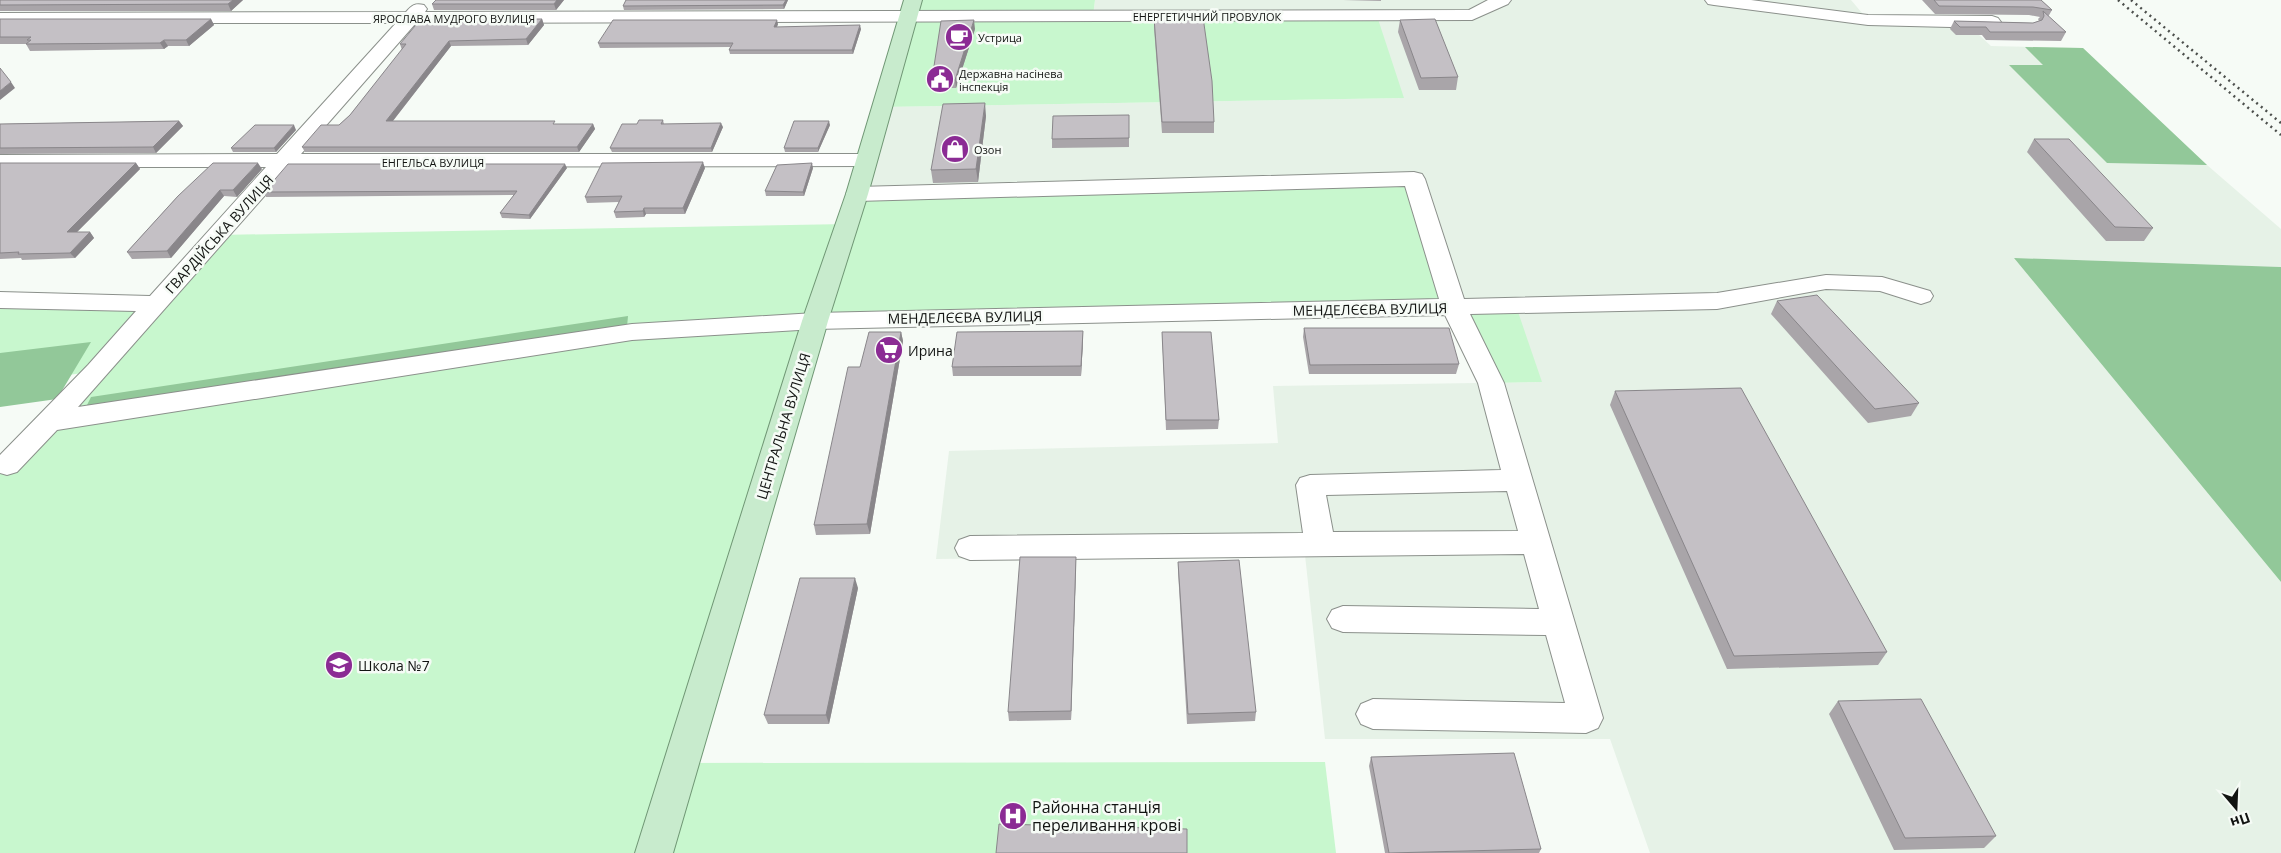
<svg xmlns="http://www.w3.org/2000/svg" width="2281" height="853" viewBox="0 0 2281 853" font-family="'Open Sans',sans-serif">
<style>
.built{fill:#e6f2e7}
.green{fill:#c8f7ce}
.forest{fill:#92c899}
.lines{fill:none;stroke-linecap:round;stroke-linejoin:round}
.minor-casing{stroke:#8b908b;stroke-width:2}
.major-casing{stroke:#709775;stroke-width:2}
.minor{fill:#fff;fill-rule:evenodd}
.major{fill:#c8ebcd;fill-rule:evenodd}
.rail{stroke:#4c4f4c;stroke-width:2.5;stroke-dasharray:2 4;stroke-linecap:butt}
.wall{fill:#a9a5a9}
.shaded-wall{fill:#89868a}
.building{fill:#c4c0c5;stroke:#89868a}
.labels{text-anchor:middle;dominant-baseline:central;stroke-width:5;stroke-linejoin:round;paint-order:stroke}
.far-street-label{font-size:11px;fill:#121412;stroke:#f6fbf6}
.far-poi-label{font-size:11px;fill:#121412;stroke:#f6fbf6;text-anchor:start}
.street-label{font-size:14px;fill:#121412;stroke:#f6fbf6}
.poi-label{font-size:14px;fill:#121412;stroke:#f6fbf6;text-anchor:start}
.near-poi-label{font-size:16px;fill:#121412;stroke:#f6fbf6;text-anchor:start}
</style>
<rect width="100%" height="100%" fill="#f6fbf6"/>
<path class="built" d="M1095 0H1851L1868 20 1965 22 1991 46 2083 48 2207 165 2281 229V267L2014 258 2281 582V853H1650L1610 739H1325L1305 555 936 559 949 451 1278 443 1273 386 1542 382 1454 307 857 194 881 107 1404 98 1093 16Z"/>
<path class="green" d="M913 0H1095L1093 16H1377L1404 98 881 107Z
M1414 179 1454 307 1516 306 1542 382 1491 383 1454 307 815 321 682 763 1325 762 1336 853H0V471L96 371 0 385V300L157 304 219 235 847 224 857 194Z"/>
<path class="forest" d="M2025 47 2083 48 2207 165 2107 163 2009 65H2043Z
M2014 258 2281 267V582Z
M628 316 627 327 85 409 91 397Z
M91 342 57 399 0 407V353Z"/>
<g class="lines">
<defs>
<path id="minor" d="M1488 0H1511L1508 4 1472 20 416 23 301 154H866L874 155 877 160 874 165 866 166 290 167 78 407 632 324 815 313 1439 299 1405 186 857 201 849 199 846 194 849 189 857 187 1414 172 1422 174 1425 179 1464 299 1717 293 1826 275 1882 277 1930 291 1933 296 1930 301 1921 304 1880 291 1826 289 1717 309 1470 314 1504 383 1603 718 1598 728 1586 733 1373 729 1361 724 1356 714 1361 704 1373 699 1565 703 1546 635 1343 632 1332 628 1327 619 1332 610 1343 606 1539 609 1524 554 970 560 959 556 955 548 959 540 970 536 1303 533 1296 485 1300 478 1310 475 1501 470 1478 383 1445 315 815 329 632 340 57 430 17 472 7 475 0 473V455L88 365 136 311 0 308V292L150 296 266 167H0V155L277 154 396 23H0V13L406 12C412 5 415 3 424 5L427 9 425 12 1469 10ZM1507 491 1518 531 1333 532 1326 495Z
M1705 0H1751L1868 15 1992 16 1998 18 2001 22 1998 26 1992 28 1868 25 1714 5 1708 4Z"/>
<path id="major" d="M904 0H922L868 194 828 321 673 853H635L802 321 846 194Z"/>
</defs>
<use href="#minor" class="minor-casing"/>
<use href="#major" class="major-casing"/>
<use href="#minor" class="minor"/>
<use href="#major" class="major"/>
<path class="rail" d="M2118 0 2281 135
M2131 0 2281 123"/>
</g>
<path class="wall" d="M0 0H243L231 11H0Z
M436 0H564L556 10H434L432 4Z
M626 0H788L784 9 624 10 623 6Z
M1343 0H1381V1Z
M1922 0H2041L2052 10 2048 17 2066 32 2061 41 1986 40 1982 35H1956L1950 29 1954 21 2033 23 2039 21 2038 19 2040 17 2029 15 1935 14Z
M1154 18 1214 122V133H1162L1154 28Z
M0 19H211L214 25 189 46H168L164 49 30 51 26 44H27H0Z
M542 19 544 25 528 45 451 46 393 121 556 124H593L595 129 579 152H305L302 147 339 125 350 115 402 50 400 44Z
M1400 20 1458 77 1456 90H1419L1398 32Z
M778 24 777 27 861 29 853 54H730L729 50 730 47 600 48 598 43Z
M975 29 956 88H933L932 79Z
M1129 115V147L1052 148V139Z
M986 116 978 182 933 183 931 170Z
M663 120 664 124 723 127 712 152H612L610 148Z
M179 121 183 126 156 153 0 154V124Z
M830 125 818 152H785L784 148Z
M296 130 276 152H233L231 148Z
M2034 139 2153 228 2144 241H2106L2027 152Z
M0 163H136L140 169 77 232H90L94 238 75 258 22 260 21 258 0 259Z
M567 168 530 219 502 218 500 213 514 195 266 197 264 192Z
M705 168 685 214H646L644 217 616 218 614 212 619 202 587 203 585 197Z
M813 168 804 196H766L765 191Z
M262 169 237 197 224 196 171 258 132 259 127 252 178 196Z
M1777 301 1919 403 1911 416 1868 423 1771 314Z
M1304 328 1459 364 1456 374H1309L1303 337Z
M1083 331V341L1081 376H953L952 367Z
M901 332 903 341 870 534 816 535 814 525Z
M1162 332 1219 420 1218 429 1166 430Z
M1615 391 1887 652 1878 665 1727 669 1610 405Z
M1076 557V566L1071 720 1009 721 1008 712Z
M1178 562 1256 712 1255 721 1187 724 1178 571Z
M858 588 829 724H768L764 715Z
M1838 701 1996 836 1984 848 1894 850 1829 714Z
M1371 757 1541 849 1539 853H1385L1369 766Z"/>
<path class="shaded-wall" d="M233 0H243L231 11 228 4Z
M557 0H564L556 10 554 4Z
M786 0H788L784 9 783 5Z
M211 19 214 25 189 46 186 40Z
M542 19 544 25 528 45 526 39Z
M777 20 778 24 775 31 774 27Z
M974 20 975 29 956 88 955 80Z
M860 25 861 29 853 54 852 50Z
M164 40 168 46 164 49 160 43Z
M449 41 451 46 388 127 386 121Z
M11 82 15 88 0 100V91Z
M985 103 986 116 978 182 976 169Z
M179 121 183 126 156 153 153 147Z
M829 121 830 125 818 152V148Z
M721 123 723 127 712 152 711 148Z
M593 124 595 129 579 152 577 147Z
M294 125 296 130 276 152 274 148Z
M703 162 705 168 685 214 683 208Z
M136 163 140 169 71 238 67 232Z
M258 163 262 169 237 197 233 190Z
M812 163 813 168 804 196 803 192Z
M565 164 567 168 530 219 529 215Z
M220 190 224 196 171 258 167 251Z
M644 208 646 214 644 217 643 211Z
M90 232 94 238 75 258 70 253Z
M1083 331V341L1081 376V366Z
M901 332 903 341 870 534 867 524Z
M1076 557V566L1071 720V711Z
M855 578 858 588 829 724 826 715Z"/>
<path class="building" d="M0 0H233L228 4 0 5Z
M436 0H557L554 4H432Z
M626 0H786L783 5 623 6Z
M1934 0H2041L2052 10 2033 7 1939 6Z
M2043 11 2066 32H1990L1986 27H1960L1954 21 2033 23 2042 20 2044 16Z
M1203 17 1212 81 1214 122H1162L1154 18Z
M0 19H211L186 40H164L160 43 26 44 31 40H27L31 37H0Z
M542 19 526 39 449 41 386 121H555L553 124H593L577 147H302L321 125H339L350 115 406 44H400L420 20Z
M1435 19 1458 77 1421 78 1400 20Z
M613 20H777L774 27 860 25 852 50H729L733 43H598Z
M974 20 955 80 932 79 941 21Z
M0 68 11 82 0 91Z
M985 103 976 169 931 170 943 104Z
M1129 115V138L1052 139 1053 116Z
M639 120H663L661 124 721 123 711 148H610L622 124H637Z
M179 121 153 147 0 148V124Z
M794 121H829L818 148H784Z
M255 125H294L274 148H231Z
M2034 139H2069L2153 228 2115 227Z
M703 162 683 208H644L643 211 614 212 622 196 585 197 602 163Z
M0 163H136L67 232H90L70 253 18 254 19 252 0 253Z
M213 163H258L233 190H220L167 251 127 252 178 196Z
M812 163 803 192 765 191 777 165Z
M288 164H565L529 215 500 213 517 191 264 192Z
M1817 295 1919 403 1875 409 1777 301Z
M1304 328H1449L1459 364 1310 365Z
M1083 331 1081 366 952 367 957 332Z
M869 332H901L867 524 814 525 848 367H860Z
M1162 332H1211L1219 420H1166Z
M1741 388 1887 652 1734 656 1615 391Z
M1020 557H1076L1071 711 1008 712Z
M1239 560 1256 712 1188 714 1178 562Z
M800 578H855L826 715H764Z
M1921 699 1996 836 1905 838 1838 701Z
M1514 753 1541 849 1389 853 1371 757Z
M999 824 1187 829V853H996Z"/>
<defs>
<symbol id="cafe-disc" viewBox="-11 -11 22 22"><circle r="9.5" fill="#8b2b94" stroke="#f6fbf6"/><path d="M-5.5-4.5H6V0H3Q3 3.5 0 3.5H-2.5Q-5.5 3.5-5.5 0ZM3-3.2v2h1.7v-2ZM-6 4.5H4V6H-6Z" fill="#fff"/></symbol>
<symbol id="civic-disc" viewBox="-11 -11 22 22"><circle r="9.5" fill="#8b2b94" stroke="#f6fbf6"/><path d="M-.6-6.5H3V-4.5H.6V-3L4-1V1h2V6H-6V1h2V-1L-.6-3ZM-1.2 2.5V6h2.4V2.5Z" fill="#fff"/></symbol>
<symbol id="shop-disc" viewBox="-11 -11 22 22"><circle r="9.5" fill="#8b2b94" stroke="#f6fbf6"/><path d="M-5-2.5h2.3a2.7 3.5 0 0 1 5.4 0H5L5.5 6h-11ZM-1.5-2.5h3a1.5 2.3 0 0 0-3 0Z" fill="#fff"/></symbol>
<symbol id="supermarket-disc" viewBox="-11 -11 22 22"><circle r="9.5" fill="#8b2b94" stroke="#f6fbf6"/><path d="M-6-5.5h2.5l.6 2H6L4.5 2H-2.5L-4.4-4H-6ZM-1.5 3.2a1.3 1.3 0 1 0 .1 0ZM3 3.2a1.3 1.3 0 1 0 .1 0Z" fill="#fff"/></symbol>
<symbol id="school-disc" viewBox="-11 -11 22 22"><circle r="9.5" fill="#8b2b94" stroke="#f6fbf6"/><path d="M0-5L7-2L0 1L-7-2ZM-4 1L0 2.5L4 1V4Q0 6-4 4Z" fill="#fff"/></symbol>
<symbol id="hospital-disc" viewBox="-11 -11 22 22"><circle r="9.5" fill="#8b2b94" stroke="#f6fbf6"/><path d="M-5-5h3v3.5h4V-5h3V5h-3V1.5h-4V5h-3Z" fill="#fff"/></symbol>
</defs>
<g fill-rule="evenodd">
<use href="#cafe-disc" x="943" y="21" width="32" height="32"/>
<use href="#civic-disc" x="924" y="63" width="32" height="32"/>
<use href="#shop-disc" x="939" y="133" width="32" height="32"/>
<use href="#supermarket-disc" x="873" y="334" width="32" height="32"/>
<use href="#school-disc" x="323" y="649" width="32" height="32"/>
<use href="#hospital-disc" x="997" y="800" width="32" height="32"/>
</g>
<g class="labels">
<g class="far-street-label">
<text x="1207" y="16">ЕНЕРГЕТИЧНИЙ ПРОВУЛОК</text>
<text x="454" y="18">ЯРОСЛАВА МУДРОГО ВУЛИЦЯ</text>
<text x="433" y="162">ЕНГЕЛЬСА ВУЛИЦЯ</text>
</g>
<g class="far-poi-label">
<text x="978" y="37">Устрица</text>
<text x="959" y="73">Державна насiнева<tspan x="959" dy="13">iнспекцiя</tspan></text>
<text x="974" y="149">Озон</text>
</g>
<g class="street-label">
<text transform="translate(219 234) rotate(-48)">ГВАРДІЙСЬКА ВУЛИЦЯ</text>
<text transform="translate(1370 309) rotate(-1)">МЕНДЕЛЄЄВА ВУЛИЦЯ</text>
<text transform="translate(965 317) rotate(-1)">МЕНДЕЛЄЄВА ВУЛИЦЯ</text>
<text transform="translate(783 426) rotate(-73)">ЦЕНТРАЛЬНА ВУЛИЦЯ</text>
</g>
<g class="poi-label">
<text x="908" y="350">Ирина</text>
<text x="358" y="665">Школа №7</text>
</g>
<g class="near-poi-label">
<text x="1032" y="807">Районна станція<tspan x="1032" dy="18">переливання крові</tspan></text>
</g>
</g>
<g transform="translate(2236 808) rotate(161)" stroke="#f6fbf6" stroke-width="4" paint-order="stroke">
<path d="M0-4L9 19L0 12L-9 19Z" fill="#121412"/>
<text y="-8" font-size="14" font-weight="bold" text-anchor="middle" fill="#121412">Пн</text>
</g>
</svg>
